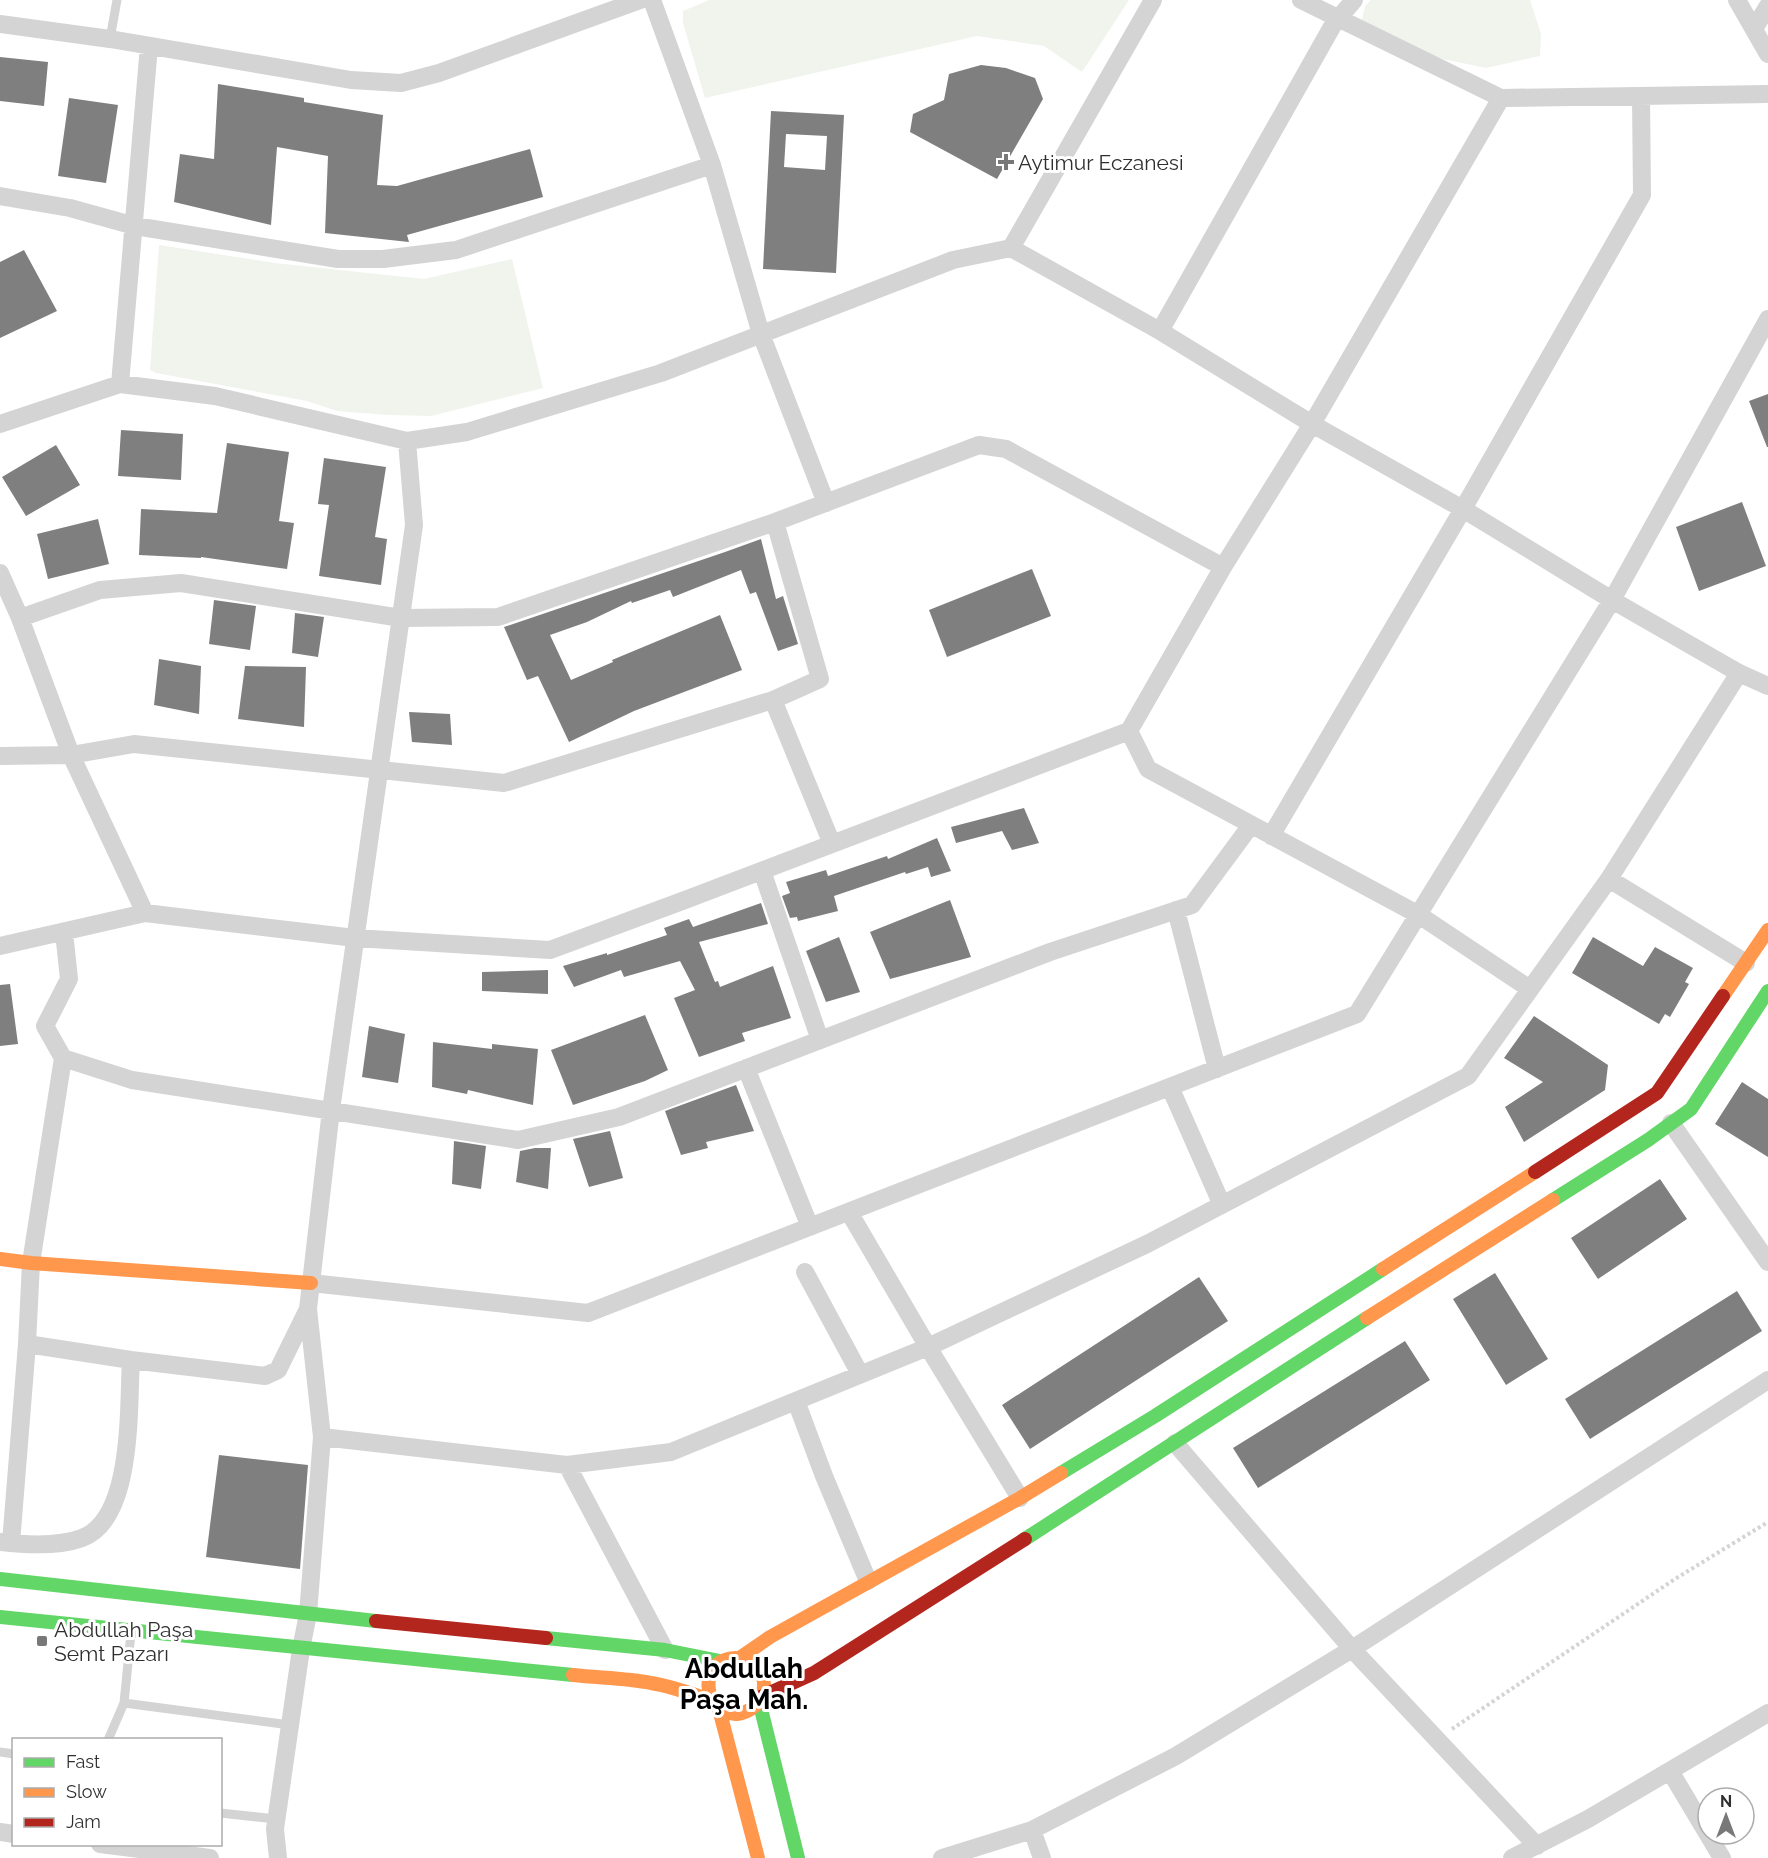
<svg xmlns="http://www.w3.org/2000/svg" width="1768" height="1858" viewBox="0 0 1768 1858" font-family="Raleway,sans-serif">
<style>
.green{fill:#f0f4ed}
.building{fill:#7f7f7f;fill-rule:evenodd}
.lines{fill:none;stroke-linecap:round;stroke-linejoin:round}
.path{stroke:#d4d4d4;stroke-width:4;stroke-dasharray:3 3;stroke-linecap:butt}
.lane{stroke:#d4d4d4;stroke-width:9}
.street{stroke:#d4d4d4;stroke-width:18}
.fast{stroke:#63d668;stroke-width:14}
.slow{stroke:#ff974d;stroke-width:14}
.jam{stroke:#b3261e;stroke-width:14}
.poi-dot{fill:#787878;stroke:#fff;stroke-width:2}
.labels{text-anchor:middle;dominant-baseline:central;stroke-width:6;stroke-linejoin:round;paint-order:stroke}
.poi-label{font-size:21px;fill:#2f2f2f;stroke:#fff;text-anchor:start}
.district-label{font-size:27px;font-weight:bold;fill:#000;stroke:#fff}
</style>
<rect width="100%" height="100%" fill="#fff"/>
<path class="green" d="M709 0H1129L1082 72 1044 46 977 36 705 98 683 23V11Z
M1371 0H1530L1541 34 1540 56 1486 68 1438 58 1362 20 1365 6Z
M159 245 275 263 424 279 512 259 543 388 431 416 388 415 337 411 307 401 156 373 150 370Z"/>
<path class="building" d="M0 57 48 62 44 106 0 101Z
M981 65 1006 68 1035 78 1043 99 997 179 910 132 913 114 944 100 949 74Z
M218 84 304 98V102L383 115 377 185 397 186 530 149 543 197 407 235 409 242 325 233 328 156 277 147 271 225 174 202 180 154 214 159Z
M69 98 118 105 106 183 58 176Z
M771 111 844 115 836 273 763 269ZM786 134 827 136 825 170 784 167Z
M24 250 57 311 0 338V262Z
M1768 394V447H1767L1749 401Z
M121 430 183 434 181 480 118 476Z
M227 443 289 452 279 521 294 523 287 569 201 557V558L139 555 141 509 217 513Z
M56 445 80 485 26 516 2 477Z
M324 458 386 467 375 537 387 539 381 585 319 576 329 505 318 504Z
M1742 502 1766 566 1699 591 1676 527Z
M98 519 109 564 48 579 37 534Z
M761 539 776 599 783 596 798 644 778 651 756 592 750 594 741 570 673 597 670 590 632 603 631 601 587 622 550 635 571 680 613 662 612 660 720 615 742 670 634 711 569 742 538 676 527 680 504 627 725 552Z
M1032 569 1051 616 947 657 929 610Z
M214 600 256 606 250 650 209 644Z
M295 613 324 617 318 657 292 653Z
M159 659 201 666 199 714 154 705Z
M245 666 306 667 304 727 238 719Z
M409 712 450 714 452 745 412 742Z
M1024 808 1039 843 1012 850 1002 831 956 843 951 827Z
M937 838 951 871 931 877 928 867 906 874 905 872 834 896 838 911 798 921 797 917 790 918 782 896 790 893 786 882 826 870 828 876 887 856 888 859Z
M950 900 971 957 890 979 870 932Z
M761 903 768 924 699 942 715 982 718 981 720 987 773 966 791 1018 742 1033 745 1041 699 1057 674 998 695 990 680 961 624 977 621 970 574 987 563 966 607 953V955L667 935 664 928 689 919 693 927Z
M839 937 860 992 826 1002 806 951Z
M1593 937 1643 966 1655 947 1693 968 1685 982 1689 984 1670 1017 1665 1014 1659 1024 1572 973Z
M548 970V994L482 991V972Z
M10 984 18 1044 0 1046V985Z
M645 1015 668 1070 645 1081 573 1105 551 1050Z
M1534 1016 1608 1065 1605 1090 1524 1142 1505 1107 1543 1082 1504 1058Z
M369 1026 405 1034 398 1083 362 1077Z
M433 1042 492 1049V1044L538 1049 533 1105 468 1090 467 1094 432 1087Z
M1742 1082 1768 1099V1157L1715 1124Z
M736 1085 754 1131 706 1142 708 1148 681 1155 665 1111Z
M610 1131 623 1178 589 1187 573 1139Z
M454 1141 486 1146 481 1189 452 1184Z
M535 1148H551L548 1189 516 1182 520 1151Z
M1660 1179 1687 1219 1598 1279 1571 1238Z
M1495 1273 1548 1359 1506 1385 1453 1299Z
M1199 1277 1228 1321 1030 1449 1002 1405Z
M1737 1291 1762 1331 1590 1439 1565 1399Z
M1405 1341 1430 1380 1258 1488 1233 1448Z
M219 1455 308 1465 300 1569 206 1557Z"/>
<g class="lines">
<path class="path" d="M1452 1729 1675 1579 1768 1522"/>
<path class="lane" d="M110 39 117 0
M124 1703 290 1725
M108 1740 124 1703 131 1633
M0 1752 14 1754
M220 1813 276 1819"/>
<path class="street" d="M652 0 712 165 761 334 826 503
M1301 0 1501 98
M1737 0 1768 54
M0 24 110 39 351 80 401 83 439 73 640 0
M1754 29 1768 6
M0 196 70 208 135 226 338 259H383L456 250 712 165
M1011 248 1153 0
M1160 331 1333 25 1354 0
M120 384 149 46
M0 424 120 384 215 396 407 441 467 432 661 373 953 260 1011 248 1160 331 1312 424 1463 509 1612 600 1739 673 1768 686
M775 522 820 679 773 700 832 844
M0 573 20 618 71 755 145 913 355 938 550 950 685 900 1129 731 1223 567 1312 424 1501 98 1768 94
M20 618 100 590 181 583 401 618 498 617 775 522 979 445 1006 449 1223 567
M1129 731 1148 769 1419 915 1530 989
M0 756 71 755 134 744 504 783 773 700
M1271 836 1463 509 1642 195 1641 96
M762 871 820 1040
M1609 879 1746 963
M1176 910 1217 1069
M0 946 145 913
M63 1058 132 1080 518 1140 619 1117 1050 952 1192 905 1251 825
M746 1068 810 1227
M1170 1087 1222 1205
M1671 1123 1768 1262
M849 1212 928 1347 1020 1498
M805 1272 860 1374
M311 1283 588 1313 1357 1014 1612 600 1768 319
M27 1344 131 1360 265 1376 278 1370 308 1309
M796 1401 824 1476 868 1581
M322 1437 567 1465 671 1452 928 1347 1147 1244 1468 1076 1609 879 1739 673
M1175 1443 1352 1649 1537 1846
M567 1465 665 1650
M0 1542C26 1545 58 1547 82 1538 134 1519 128 1406 131 1360
M11 1543 27 1344 31 1263 63 1058 45 1026 69 979 64 932
M1670 1771 1722 1858
M1032 1830 1042 1858
M0 1832 14 1834
M100 1844 210 1858
M278 1858 275 1829 301 1649 308 1614 322 1437 308 1309 331 1110 414 525 407 441
M942 1858 1032 1830 1176 1756 1352 1649 1768 1380
M1512 1858 1588 1819 1768 1713"/>
<path class="fast" d="M1553 1200 1648 1140 1691 1109 1768 991
M1061 1473 1155 1416 1383 1269
M1025 1539 1367 1318
M0 1579 376 1621
M0 1617 573 1675
M546 1638 665 1650 720 1661
M759 1701 798 1858"/>
<path class="slow" d="M1723 996 1768 930
M0 1259 31 1263 311 1283
M1383 1269 1535 1172
M1367 1318 1553 1200
M741 1657 770 1637 1020 1498 1061 1473
M573 1675C599 1678 626 1678 651 1683 669 1686 687 1692 704 1698 716 1702 723 1715 737 1714 758 1712 772 1688 759 1670 748 1653 718 1654 710 1674 707 1684 709 1691 711 1701
M719 1709 758 1858"/>
<path class="jam" d="M1535 1172 1657 1093 1723 996
M376 1621 546 1638
M761 1697 814 1673 1025 1539"/>
</g>
<g class="poi-dot">
<path d="M1003 153h6v6h6v6h-6v6h-6v-6h-6v-6h6z"/>
<rect x="36" y="1635" width="12" height="12" rx="3"/>
</g>
<g class="labels">
<g class="poi-label">
<text x="1018" y="162">Aytimur Eczanesi</text>
<text x="54" y="1629">Abdullah Paşa<tspan x="54" dy="24">Semt Pazarı</tspan></text>
</g>
<g class="district-label">
<text x="744" y="1668">Abdullah<tspan x="744" dy="31">Paşa Mah.</tspan></text>
</g>
</g>
<rect x="12" y="1738" width="210" height="108" fill="#ffffff" stroke="#acacac" stroke-width="1.5"/>
<rect x="24" y="1758" width="30" height="9" fill="#63d668" stroke="#acacac" stroke-width="1.5"/>
<text x="66" y="1768" font-size="18" fill="#2f2f2f">Fast</text>
<rect x="24" y="1788" width="30" height="9" fill="#ff974d" stroke="#acacac" stroke-width="1.5"/>
<text x="66" y="1798" font-size="18" fill="#2f2f2f">Slow</text>
<rect x="24" y="1818" width="30" height="9" fill="#b3261e" stroke="#acacac" stroke-width="1.5"/>
<text x="66" y="1828" font-size="18" fill="#2f2f2f">Jam</text>
<g transform="translate(1726 1816)"><circle r="28" fill="#ffffff" stroke="#acacac" stroke-width="1.5"/>
<path d="M0-4.5L10 22L0 15L-10 22Z" fill="#787878"/>
<text y="-9" font-size="16" font-weight="bold" text-anchor="middle" fill="#2f2f2f">N</text>
</g>
</svg>
